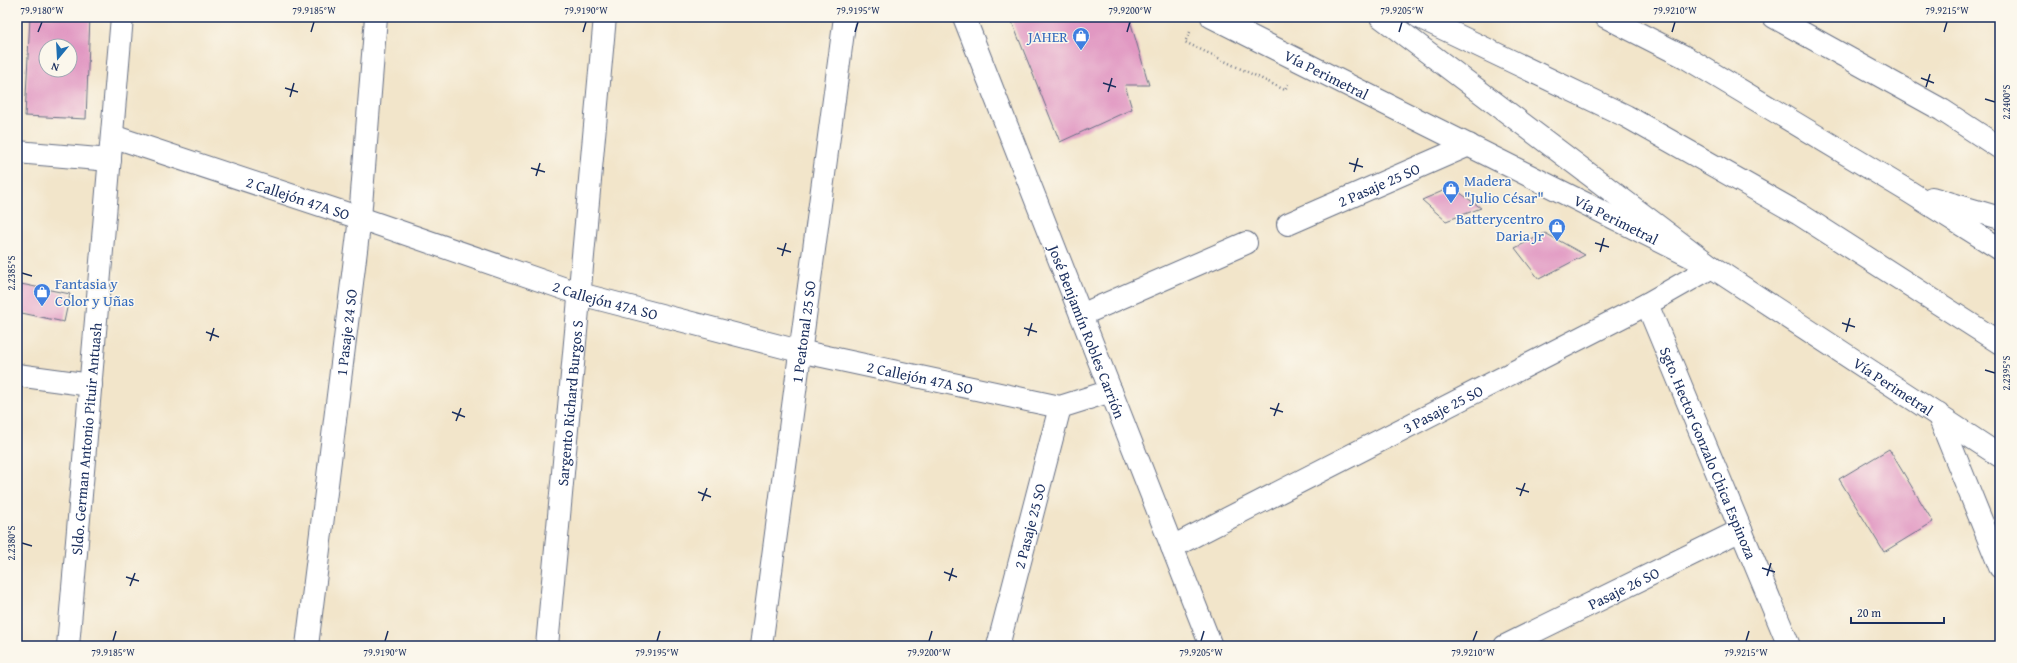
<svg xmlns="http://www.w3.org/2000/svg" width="2017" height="663" viewBox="0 0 2017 663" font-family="'Gentium Book Plus',serif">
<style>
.building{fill:#e198c2;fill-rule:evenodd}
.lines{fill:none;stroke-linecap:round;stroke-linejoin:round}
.minor-casing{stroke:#666f84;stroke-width:24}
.highway-casing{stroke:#666f84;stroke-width:24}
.path{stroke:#666f84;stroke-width:2.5;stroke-dasharray:1 3;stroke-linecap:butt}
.minor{stroke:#fff;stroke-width:22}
.highway{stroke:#fff;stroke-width:22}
.ticks{fill:none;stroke:#1b2f5e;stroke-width:1.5}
.labels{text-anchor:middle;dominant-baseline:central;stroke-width:3;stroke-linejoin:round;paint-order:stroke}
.shop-label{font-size:15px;fill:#366cbe;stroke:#fbf7ec;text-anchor:end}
.street-label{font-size:15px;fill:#1b2f5e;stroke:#fbf7ec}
.neatline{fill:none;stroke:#1b2f5e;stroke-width:1.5}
.ticks-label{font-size:10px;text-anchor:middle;fill:#1b2f5e}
</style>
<rect width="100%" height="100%" fill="#fbf7ec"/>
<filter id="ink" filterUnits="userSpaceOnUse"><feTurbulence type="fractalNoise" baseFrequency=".025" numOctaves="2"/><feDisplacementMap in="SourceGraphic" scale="8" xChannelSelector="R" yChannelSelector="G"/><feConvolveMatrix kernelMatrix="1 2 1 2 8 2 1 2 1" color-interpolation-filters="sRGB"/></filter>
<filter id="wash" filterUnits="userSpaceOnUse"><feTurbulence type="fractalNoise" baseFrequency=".012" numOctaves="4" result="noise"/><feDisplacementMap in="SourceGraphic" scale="16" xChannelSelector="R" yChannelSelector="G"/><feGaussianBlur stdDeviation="0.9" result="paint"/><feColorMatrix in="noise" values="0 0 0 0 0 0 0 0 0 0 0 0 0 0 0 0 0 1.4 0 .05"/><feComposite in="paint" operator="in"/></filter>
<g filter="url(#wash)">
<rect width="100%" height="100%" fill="#f2e5ca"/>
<g id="blocks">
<path class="building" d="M30 17H90L86 119 25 116ZM46 46H70V70H46Z
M1010 17H1129L1149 85H1125L1132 109 1060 142Z
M1452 187 1481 208 1446 221 1422 200Z
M1545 233 1585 255 1539 279 1515 248Z
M21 284 70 294 64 322 17 312Z
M1889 449 1933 522 1884 552 1839 479Z"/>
</g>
</g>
<g filter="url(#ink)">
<use href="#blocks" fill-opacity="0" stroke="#666f84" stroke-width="1"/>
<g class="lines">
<defs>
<g id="minor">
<path id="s1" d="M964 17 1211 646"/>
<path id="s2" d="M1212 17 1712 267 2000 456"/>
<path d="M1774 17 1942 110 2000 148"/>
<path id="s3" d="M112 136 360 218 580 294 799 351 1060 407 1111 391"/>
<path d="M17 152 110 160"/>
<path id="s4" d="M1288 224 1469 145"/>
<path id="s5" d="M1647 304 1789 646"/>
<path d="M1081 315 1246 243"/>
<path d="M17 375 91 385"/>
<path d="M1938 414 2000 567"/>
<path id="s6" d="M1172 547 1647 304 1712 267"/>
<path id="s7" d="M68 646 122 17"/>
<path id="s8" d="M307 646 360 218 376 17"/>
<path id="s9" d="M547 646 605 17"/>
<path id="s10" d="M761 646 845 17"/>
<path id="s11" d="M998 646 1060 407"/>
<path id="s12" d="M1505 646 1741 530"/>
</g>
<path id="highway" d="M1381 17 1712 267
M1419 17 1626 116 1799 214 2000 343
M1606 17 1685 57 1908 191 2000 249
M1932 198 2000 218"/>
</defs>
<use href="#minor" class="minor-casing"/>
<use href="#highway" class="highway-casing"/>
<path class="path" d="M1190 32 1185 42 1285 90 1288 84"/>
<use href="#minor" class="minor"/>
<use href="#highway" class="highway"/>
</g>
</g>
<path class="ticks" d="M38 32 42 22M311 32 314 22M583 32 586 22M855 32 858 22M1127 32 1130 22M1399 32 1402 22M1672 32 1675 22M1944 32 1947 22M1921 78 1934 83M1103 83 1116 87M1926 87 1930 74M285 88 298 92M1108 92 1112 78M290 97 294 83M1985 99 1995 102M1349 163 1363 167M531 168 545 172M1354 172 1358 158M536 176 540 163M1595 243 1609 247M777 248 791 252M1600 252 1604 238M782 256 786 243M22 273 32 276M1842 323 1855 327M1024 328 1037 332M206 332 219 337M1846 332 1850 318M1028 336 1032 323M210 341 214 328M1985 370 1995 373M1270 408 1283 412M452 412 465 417M1274 416 1279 403M456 421 461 408M1516 488 1529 492M698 492 711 497M1520 496 1525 483M702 501 707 488M22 543 32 546M1762 568 1775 572M944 572 957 577M1767 576 1771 563M126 577 139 581M949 581 953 568M130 586 135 573M113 641 116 631M385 641 388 631M657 641 660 631M929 641 932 631M1201 641 1204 631M1473 641 1477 631M1746 641 1749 631"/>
<defs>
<symbol id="shop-pin" viewBox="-11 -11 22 30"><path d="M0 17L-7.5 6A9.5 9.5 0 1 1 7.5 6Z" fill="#3f7fe0" stroke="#fbf7ec"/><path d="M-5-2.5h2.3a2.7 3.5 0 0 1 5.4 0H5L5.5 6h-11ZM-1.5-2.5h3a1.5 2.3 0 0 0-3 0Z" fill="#fff"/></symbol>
</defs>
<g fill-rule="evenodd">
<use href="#shop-pin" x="1071" y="26" width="20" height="27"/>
<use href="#shop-pin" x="1441" y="179" width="20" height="27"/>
<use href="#shop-pin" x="1547" y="217" width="20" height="27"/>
<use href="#shop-pin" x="32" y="282" width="20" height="27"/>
</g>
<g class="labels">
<g class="shop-label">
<text x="1068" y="36">JAHER</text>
<text x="1464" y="180" text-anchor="start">Madera<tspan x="1464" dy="17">"Julio César"</tspan></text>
<text x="1544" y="218">Batterycentro<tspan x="1544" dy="17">Daria Jr</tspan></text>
<text x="55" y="283" text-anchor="start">Fantasia y<tspan x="55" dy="17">Color y Uñas</tspan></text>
</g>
<g class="street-label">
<text stroke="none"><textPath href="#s2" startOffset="128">Vía Perimetral</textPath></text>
<text stroke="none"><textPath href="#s4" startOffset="99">2 Pasaje 25 SO</textPath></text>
<text stroke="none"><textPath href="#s3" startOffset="196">2 Callejón 47A SO</textPath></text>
<text stroke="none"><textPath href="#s2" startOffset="452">Vía Perimetral</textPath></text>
<text stroke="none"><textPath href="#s3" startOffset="520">2 Callejón 47A SO</textPath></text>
<text stroke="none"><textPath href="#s10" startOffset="317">1 Peatonal 25 SO</textPath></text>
<text stroke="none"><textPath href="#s1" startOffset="338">José Benjamín Robles Carrión</textPath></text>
<text stroke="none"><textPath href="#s8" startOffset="316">1 Pasaje 24 SO</textPath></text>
<text stroke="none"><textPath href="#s3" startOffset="844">2 Callejón 47A SO</textPath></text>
<text stroke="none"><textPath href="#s2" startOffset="776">Vía Perimetral</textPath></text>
<text stroke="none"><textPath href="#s9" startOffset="244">Sargento Richard Burgos S</textPath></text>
<text stroke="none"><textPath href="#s6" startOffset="304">3 Pasaje 25 SO</textPath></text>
<text stroke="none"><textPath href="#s7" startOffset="208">Sldo. German Antonio Pituir Antuash</textPath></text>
<text stroke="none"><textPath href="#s5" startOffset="161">Sgto. Hector Gonzalo Chica Espinoza</textPath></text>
<text stroke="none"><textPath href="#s11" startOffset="124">2 Pasaje 25 SO</textPath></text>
<text stroke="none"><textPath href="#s12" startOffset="132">Pasaje 26 SO</textPath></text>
</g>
</g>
<rect width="2017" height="663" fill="none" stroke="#fbf7ec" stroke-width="44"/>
<g transform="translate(58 58) rotate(198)"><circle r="19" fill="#fbf7ec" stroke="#a1a7b3"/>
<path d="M0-3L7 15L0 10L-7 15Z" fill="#1f6fb2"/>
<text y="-6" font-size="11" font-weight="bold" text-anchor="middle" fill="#1b2f5e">N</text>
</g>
<path d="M1851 617v6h93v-6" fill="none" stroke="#1b2f5e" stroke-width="2"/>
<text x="1857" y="617" font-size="12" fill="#1b2f5e" stroke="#fbf7ec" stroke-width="3" paint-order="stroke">20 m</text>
<rect x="22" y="22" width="1973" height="619" class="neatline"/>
<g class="ticks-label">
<text x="42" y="14">79.9180°W</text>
<text x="314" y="14">79.9185°W</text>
<text x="586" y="14">79.9190°W</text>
<text x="858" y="14">79.9195°W</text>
<text x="1130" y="14">79.9200°W</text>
<text x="1402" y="14">79.9205°W</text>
<text x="1675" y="14">79.9210°W</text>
<text x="1947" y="14">79.9215°W</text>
<text transform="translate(2006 102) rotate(-90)" y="4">2.2400°S</text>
<text transform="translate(11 273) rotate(-90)" y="4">2.2385°S</text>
<text transform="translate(2006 373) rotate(-90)" y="4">2.2395°S</text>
<text transform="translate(11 543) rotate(-90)" y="4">2.2380°S</text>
<text x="113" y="656">79.9185°W</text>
<text x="385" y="656">79.9190°W</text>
<text x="657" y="656">79.9195°W</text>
<text x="929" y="656">79.9200°W</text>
<text x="1201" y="656">79.9205°W</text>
<text x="1473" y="656">79.9210°W</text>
<text x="1746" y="656">79.9215°W</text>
</g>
</svg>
